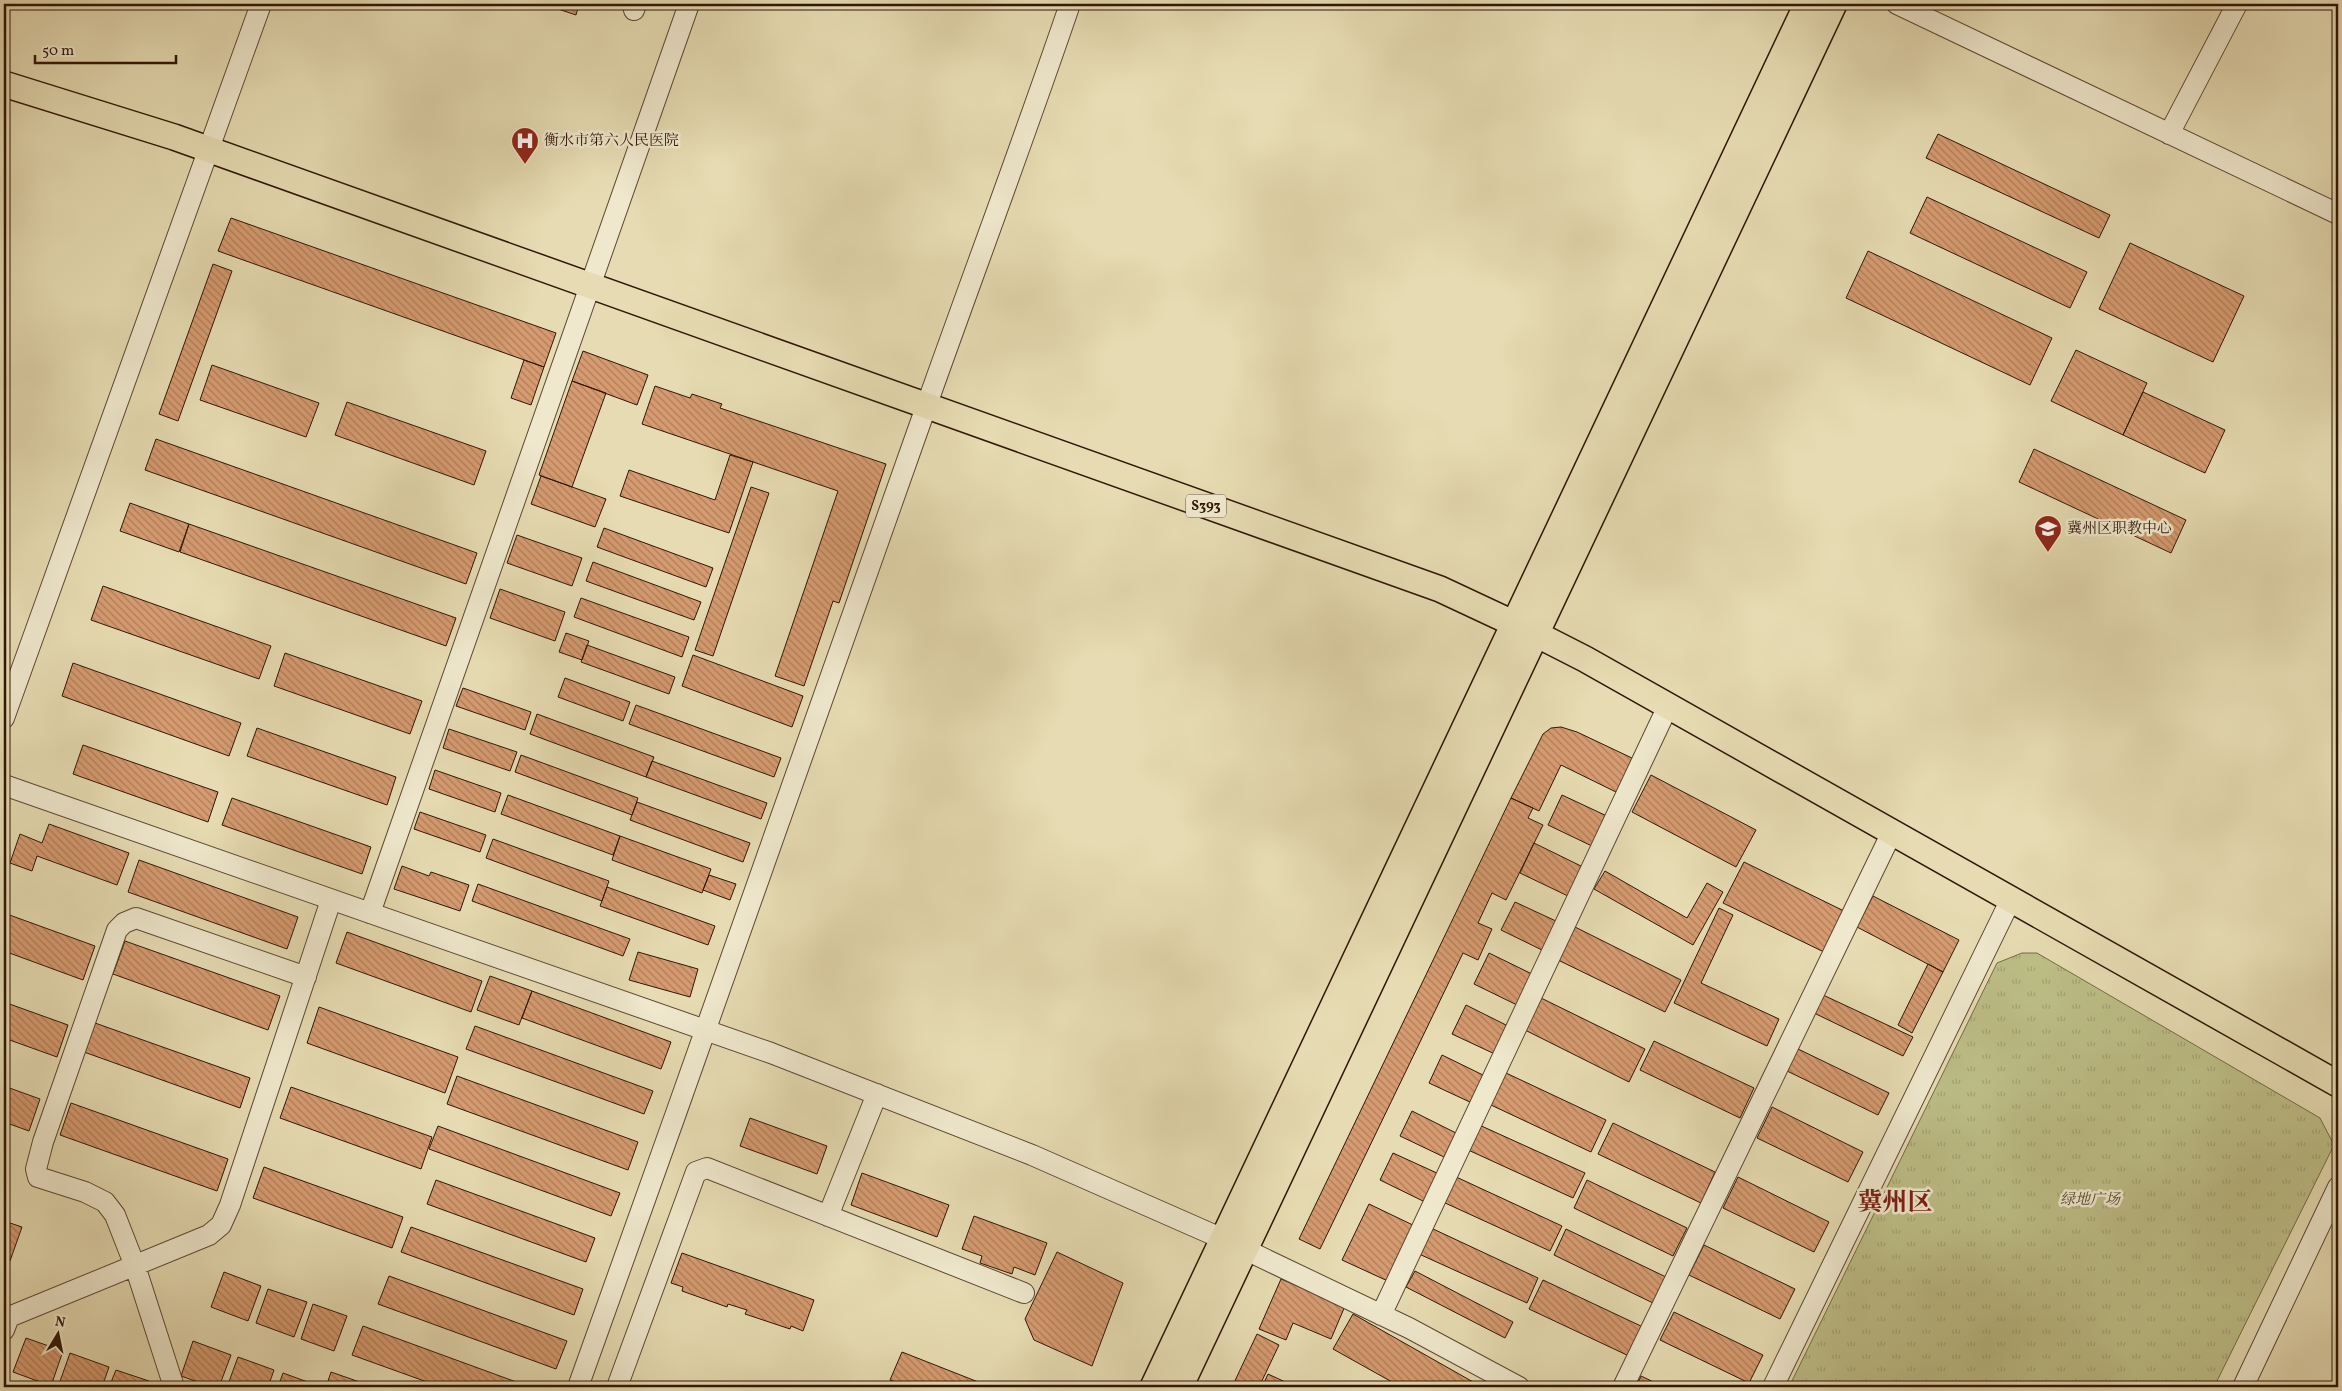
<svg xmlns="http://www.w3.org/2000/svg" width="2342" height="1391" viewBox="0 0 2342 1391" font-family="Vollkorn,'Noto Serif SC',serif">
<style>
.park{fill:url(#park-tufts);stroke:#766a46}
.building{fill:url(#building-back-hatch);stroke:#301606}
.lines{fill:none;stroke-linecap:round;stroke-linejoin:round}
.minor-casing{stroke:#5e4731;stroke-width:22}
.major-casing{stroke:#301606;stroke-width:28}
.minor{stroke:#efe8cd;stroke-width:20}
.major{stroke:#e6dbb2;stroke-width:25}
.labels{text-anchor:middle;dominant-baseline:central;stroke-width:5;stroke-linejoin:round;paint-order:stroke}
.shield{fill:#efe8cd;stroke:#695542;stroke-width:1}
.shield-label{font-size:14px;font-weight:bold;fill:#301606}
.poi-label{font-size:15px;fill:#301606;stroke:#efe8cd;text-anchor:start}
.park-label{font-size:15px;font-style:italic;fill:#5a482d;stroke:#efe8cd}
.town-label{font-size:25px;font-weight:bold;fill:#7a1f14;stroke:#efe8cd}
</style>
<defs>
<pattern id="park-tufts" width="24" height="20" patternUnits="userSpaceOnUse" patternTransform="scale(1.25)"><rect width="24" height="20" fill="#bdbe87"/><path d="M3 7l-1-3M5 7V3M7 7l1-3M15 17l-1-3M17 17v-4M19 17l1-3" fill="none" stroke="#a3a373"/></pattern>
<pattern id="building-back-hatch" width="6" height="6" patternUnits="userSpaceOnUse" patternTransform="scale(1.25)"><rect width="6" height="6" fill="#d69b70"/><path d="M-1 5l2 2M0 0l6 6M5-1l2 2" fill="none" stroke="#ae7d5a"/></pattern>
</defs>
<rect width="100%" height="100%" fill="#e6dbb2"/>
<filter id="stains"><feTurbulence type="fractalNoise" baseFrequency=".004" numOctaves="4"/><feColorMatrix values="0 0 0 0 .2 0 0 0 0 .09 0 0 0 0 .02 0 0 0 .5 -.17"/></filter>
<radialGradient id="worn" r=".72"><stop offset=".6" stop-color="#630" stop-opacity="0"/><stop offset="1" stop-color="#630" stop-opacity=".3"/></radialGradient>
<path class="park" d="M2022 953H2037L2320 1118 2334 1145 2214 1387H1789L1997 963Z"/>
<path class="building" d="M543 4H579L576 15Z
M1938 134 2110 215 2099 238 1926 158Z
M1927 197 2087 272 2070 308 1910 233Z
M231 218 556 333 544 367 218 251Z
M2130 243 2244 296 2213 362 2099 309Z
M1868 251 2052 338 2030 385 1846 298Z
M213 264 232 271 178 421 159 414Z
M2076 350 2147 383 2123 435 2051 401Z
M583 351 648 375 637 405 572 381Z
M524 360 544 367 531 405 511 398Z
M212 365 319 403 306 437 200 400Z
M572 381 606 393 572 487 539 475Z
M655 386 690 398 692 394 722 404 720 408 886 464 839 603 833 601 804 686 775 676 838 491 642 424Z
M2143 392 2225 430 2205 473 2123 435Z
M347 402 486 451 474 485 335 435Z
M156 439 477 553 466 584 145 470Z
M2034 449 2186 520 2171 553 2019 482Z
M730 455 753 462 729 533 620 496 629 470 715 500Z
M541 476 606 499 595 527 531 504Z
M751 487 769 493 713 656 695 650Z
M130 503 189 524 179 552 120 531Z
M189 524 456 618 446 646 180 552Z
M604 528 713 568 706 587 597 547Z
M517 535 582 558 572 586 507 563Z
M593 562 701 602 694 620 586 581Z
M103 586 271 646 259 679 91 620Z
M500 589 565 612 555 641 490 618Z
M581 598 689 637 682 657 574 617Z
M566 633 589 641 582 660 559 652Z
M587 645 675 677 669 694 581 662Z
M285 653 422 701 410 734 274 686Z
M693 655 803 696 792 727 682 686Z
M73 663 241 723 229 756 62 696Z
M565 678 630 702 623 721 558 697Z
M463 688 531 712 525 730 456 706Z
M636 705 781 758 774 777 629 724Z
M537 714 654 757 646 777 530 734Z
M1561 727 1577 732 1634 759 1618 793 1561 765 1539 811 1511 798 1543 734 1551 728Z
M257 728 396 777 387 805 247 756Z
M449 729 517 752 510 771 443 748Z
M83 745 218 792 208 822 73 774Z
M521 755 638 798 632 815 515 772Z
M652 761 767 803 761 819 646 777Z
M435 770 501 793 495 812 429 789Z
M1651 775 1756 830 1736 867 1632 812Z
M508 795 620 836 613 855 501 814Z
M1562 795 1609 817 1594 847 1548 825Z
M232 798 371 847 362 874 222 825Z
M1511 798 1533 808 1528 818 1543 825 1506 900 1492 893 1478 923 1492 929 1478 960 1463 953 1320 1249 1299 1239Z
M637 802 750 843 743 862 630 820Z
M420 812 486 835 480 852 414 829Z
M49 824 129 853 117 885 37 856 32 871 10 863 20 834 42 843Z
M620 836 711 869 702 893 612 860Z
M493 839 609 881 602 901 486 858Z
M1534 843 1583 867 1570 897 1520 873Z
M139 860 298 917 287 949 128 892Z
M1744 862 1846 912 1826 953 1723 903Z
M402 866 429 876 431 872 469 885 460 911 394 889Z
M1605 871 1687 918 1707 883 1723 892 1693 945 1594 889Z
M709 875 736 884 730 900 703 890Z
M478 884 630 939 623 956 472 901Z
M607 887 715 926 708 945 600 906Z
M1873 896 1959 940 1943 972 1857 927Z
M1515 902 1558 922 1544 951 1501 930Z
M1719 908 1733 915 1701 983 1779 1019 1767 1046 1674 1003Z
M4 913 95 946 83 980 4 951Z
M1575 927 1681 980 1665 1012 1558 960Z
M347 932 482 981 471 1012 336 963Z
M125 941 280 996 268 1030 113 974Z
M638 952 698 969 690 997 629 980Z
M1489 953 1532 974 1517 1005 1474 984Z
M1928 964 1943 972 1912 1033 1898 1025Z
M490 976 532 991 519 1025 477 1010Z
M532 991 671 1042 661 1069 522 1018Z
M1823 995 1913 1037 1903 1056 1814 1013Z
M1541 998 1645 1049 1629 1082 1525 1030Z
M4 1002 68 1025 57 1057 4 1038Z
M1466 1005 1510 1027 1497 1055 1452 1034Z
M319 1007 458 1057 445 1093 307 1043Z
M95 1023 250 1078 240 1108 84 1052Z
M475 1026 653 1091 644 1114 466 1049Z
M1654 1041 1754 1088 1740 1118 1640 1070Z
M1796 1048 1889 1093 1878 1115 1785 1070Z
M1442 1055 1485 1076 1472 1103 1429 1083Z
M1506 1073 1606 1120 1591 1152 1491 1105Z
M457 1076 638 1142 628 1170 447 1104Z
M4 1086 40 1099 29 1131 4 1122Z
M291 1087 432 1137 421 1169 280 1118Z
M71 1103 228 1159 217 1191 60 1135Z
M1772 1107 1863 1152 1848 1182 1757 1138Z
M1412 1111 1456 1133 1444 1157 1400 1136Z
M750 1118 827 1146 817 1174 740 1146Z
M1613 1123 1715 1172 1701 1203 1598 1154Z
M1477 1124 1585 1173 1573 1198 1466 1149Z
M438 1126 620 1193 611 1216 429 1149Z
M1393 1153 1439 1174 1425 1202 1380 1180Z
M264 1167 403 1217 392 1248 253 1198Z
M862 1173 949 1205 937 1237 851 1205Z
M1454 1176 1562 1226 1550 1251 1443 1202Z
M1738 1177 1829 1222 1814 1252 1723 1208Z
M436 1180 595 1238 586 1262 427 1204Z
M1587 1180 1687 1228 1673 1256 1574 1208Z
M1369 1204 1417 1227 1390 1282 1342 1260Z
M974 1216 1047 1243 1035 1275 1014 1267 1012 1274 980 1263 982 1256 962 1249Z
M4 1221 22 1227 10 1261 4 1259Z
M411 1227 583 1289 574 1315 401 1252Z
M1431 1228 1538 1278 1527 1303 1419 1254Z
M1566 1229 1666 1277 1653 1303 1554 1255Z
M1704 1245 1795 1289 1780 1319 1689 1275Z
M1057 1252 1123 1283 1092 1366 1034 1340 1025 1319Z
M682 1253 814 1300 803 1331 791 1326 790 1329 745 1314 747 1310 728 1304 727 1307 682 1291 683 1287 671 1283Z
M1415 1271 1513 1322 1505 1338 1406 1287Z
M224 1272 261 1286 248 1321 211 1307Z
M389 1276 567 1341 556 1369 378 1304Z
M1281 1279 1345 1306 1331 1339 1293 1323 1286 1340 1259 1329Z
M1543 1280 1643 1327 1629 1356 1529 1309Z
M268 1289 307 1302 294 1337 256 1323Z
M313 1304 347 1316 334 1351 301 1339Z
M1674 1312 1763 1355 1749 1383 1660 1340Z
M1353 1314 1482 1387H1401L1333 1349Z
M363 1326 530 1387H441L352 1355Z
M1257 1334 1279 1345 1259 1387H1232Z
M26 1338 63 1351 51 1386 13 1372Z
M193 1341 231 1355 219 1387H212L181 1376Z
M902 1352 991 1387H908L890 1380Z
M70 1353 109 1367 102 1387H58Z
M238 1357 274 1370 268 1387H227Z
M116 1370 149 1381 147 1387H109Z
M331 1372 374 1387H326Z
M283 1373 316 1385V1387H278Z
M1268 1374 1296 1387H1262Z
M1641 1376 1664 1387H1636Z"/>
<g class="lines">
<defs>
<path id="minor" d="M1897 4 2338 214
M634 10 636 4
M2169 134 2237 4
M4 718 261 4
M4 785 771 1053 1032 1155 1223 1239 1409 1328 1519 1387
M370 913 689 4
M828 1216 877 1094
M1381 1315 1668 706
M4 1330 9 1317 209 1235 221 1225 230 1205 331 900
M174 1387 135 1266 115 1215 105 1202 85 1192 38 1177 36 1169 43 1142 117 930 124 923 136 918 306 977
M578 1387C696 1061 809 733 926 407 974 272 1024 139 1070 4
M617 1387 696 1172 707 1168 1024 1293
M1623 1387 1892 832
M1773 1387 2011 899
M2243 1387 2338 1187"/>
<path id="major" d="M4 84 174 137 1440 589 1536 634 1585 659 2338 1084
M1153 1387 1807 4
M1180 1387 1834 4"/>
</defs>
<use href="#minor" class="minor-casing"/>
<use href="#major" class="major-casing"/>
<use href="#minor" class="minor"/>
<use href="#major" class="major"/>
</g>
<defs>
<symbol id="hospital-pin" viewBox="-11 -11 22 30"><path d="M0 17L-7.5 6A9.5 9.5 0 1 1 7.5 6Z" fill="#8f2418" stroke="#efe8cd"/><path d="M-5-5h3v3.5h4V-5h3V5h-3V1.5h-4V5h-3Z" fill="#fff"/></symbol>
<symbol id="school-pin" viewBox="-11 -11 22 30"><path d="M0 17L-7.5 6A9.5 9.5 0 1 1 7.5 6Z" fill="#8f2418" stroke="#efe8cd"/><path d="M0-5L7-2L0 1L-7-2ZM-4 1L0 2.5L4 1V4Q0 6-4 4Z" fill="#fff"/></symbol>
</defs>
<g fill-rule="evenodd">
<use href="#hospital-pin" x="509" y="125" width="32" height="43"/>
<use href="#school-pin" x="2032" y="513" width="32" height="43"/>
</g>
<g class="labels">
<rect class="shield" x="1186" y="494.5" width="40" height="23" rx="4"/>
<g class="shield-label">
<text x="1206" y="506">S393</text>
</g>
<g class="poi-label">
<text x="544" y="141">衡水市第六人民医院</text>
<text x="2067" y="529">冀州区职教中心</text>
</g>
<g class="park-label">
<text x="2090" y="1200">绿地广场</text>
</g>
<g class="town-label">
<text x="1895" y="1203">冀州区</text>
</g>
</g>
<rect width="2342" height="1391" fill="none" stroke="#e6dbb2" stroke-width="20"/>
<rect x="5" y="5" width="2332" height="1381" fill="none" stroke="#301606" stroke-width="2.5"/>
<rect x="10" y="10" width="2322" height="1371" fill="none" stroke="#301606"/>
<g transform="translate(58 1334) rotate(10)" stroke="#efe8cd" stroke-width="4" paint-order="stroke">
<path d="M0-4L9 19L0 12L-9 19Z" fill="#301606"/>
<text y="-8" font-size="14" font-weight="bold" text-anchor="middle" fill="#301606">N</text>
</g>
<path d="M35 55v8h141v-8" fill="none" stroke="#301606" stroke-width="2.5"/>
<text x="42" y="55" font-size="15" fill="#301606" stroke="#efe8cd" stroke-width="4" paint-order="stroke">50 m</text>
<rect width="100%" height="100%" filter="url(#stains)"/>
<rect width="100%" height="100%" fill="url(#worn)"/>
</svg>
